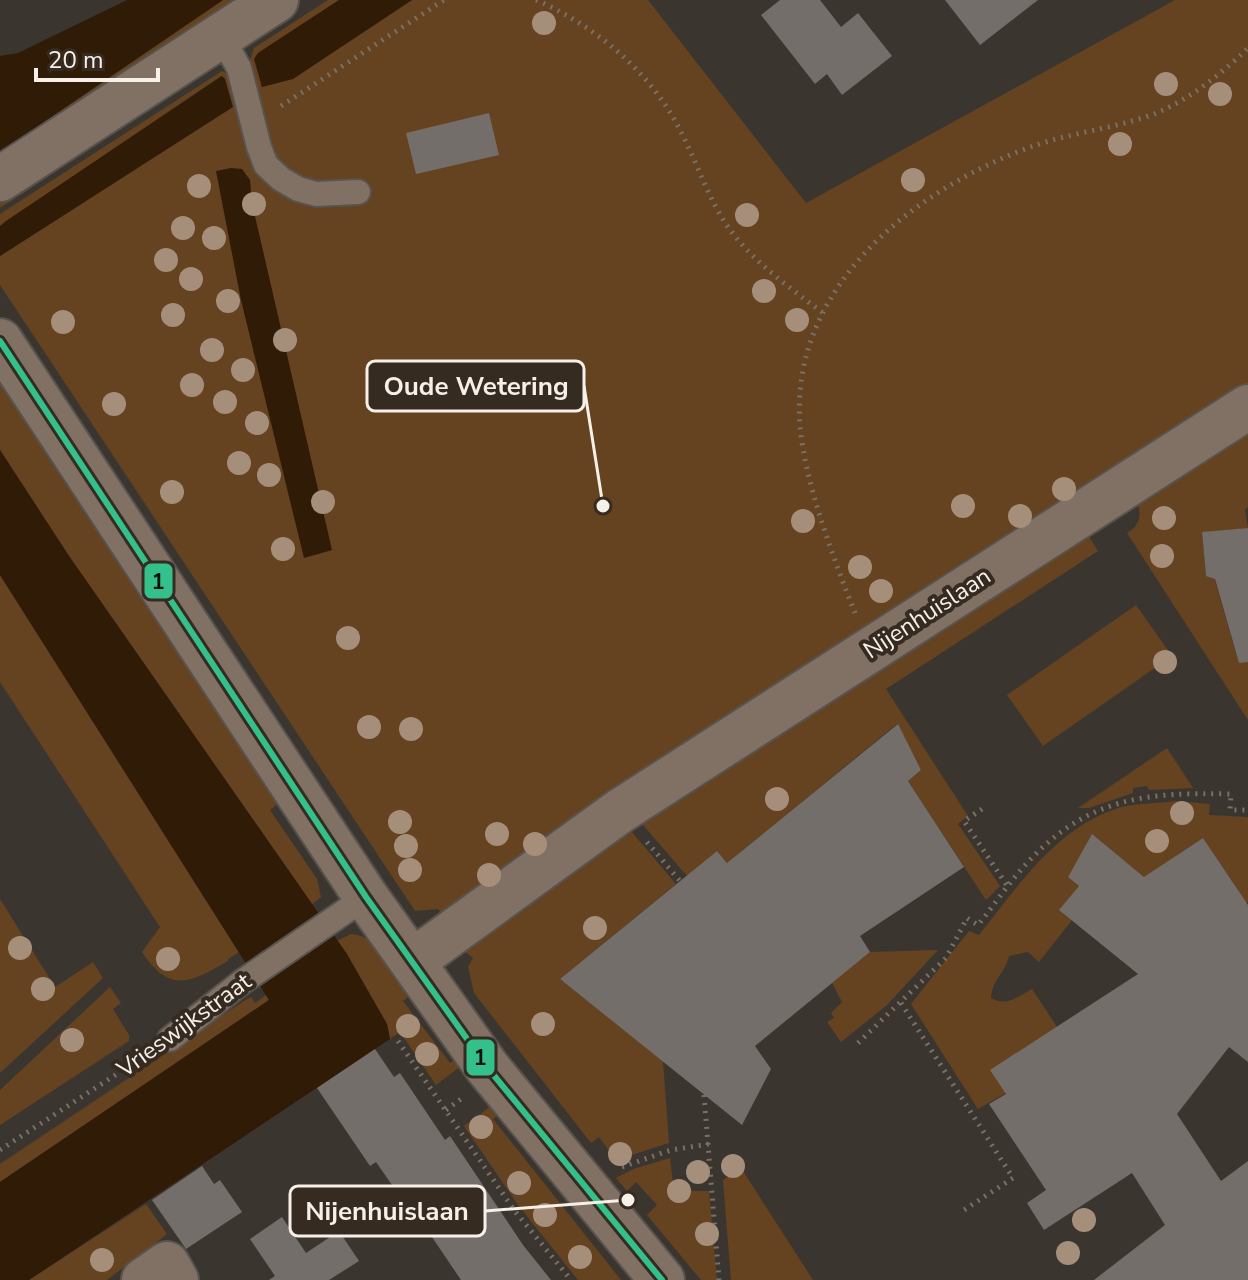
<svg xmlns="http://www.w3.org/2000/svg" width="1248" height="1280" viewBox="0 0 1248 1280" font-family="'Nunito Sans',sans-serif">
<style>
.green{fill:#654320}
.water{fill:#2f1b06}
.building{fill:#736e69}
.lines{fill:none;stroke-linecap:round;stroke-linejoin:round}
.service-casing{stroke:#58534e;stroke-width:28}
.minor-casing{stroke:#58534e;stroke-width:48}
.path{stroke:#797066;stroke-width:5;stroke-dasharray:2 6;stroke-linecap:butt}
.service{stroke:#807164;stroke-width:24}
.minor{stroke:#807164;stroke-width:44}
.bus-1-casing{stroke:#362b21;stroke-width:12}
.bus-1{stroke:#33c08b;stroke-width:6}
.tree{fill:#a68f7a}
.labels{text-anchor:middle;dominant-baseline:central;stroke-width:8;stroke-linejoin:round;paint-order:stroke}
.street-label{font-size:24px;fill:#f7f0e9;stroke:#362b21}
.leader{fill:none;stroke:#f7f0e9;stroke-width:3}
.callout-dot{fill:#f7f0e9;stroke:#362b21;stroke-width:3}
.callout{fill:#362b21;stroke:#f7f0e9;stroke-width:3}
.callout-label{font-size:26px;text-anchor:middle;font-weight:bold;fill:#f7f0e9}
.line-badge{stroke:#362b21;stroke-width:3}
.pale-badge-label{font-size:22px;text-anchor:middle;font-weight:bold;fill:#111}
</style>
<rect width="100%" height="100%" fill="#3b3530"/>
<path class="green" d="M223 0H248L0 162V152Z
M328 0H339L258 53 262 87 293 78 412 0H648L806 203 1175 0H1248V384L441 913 438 909 415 911 0 285V256L232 107 221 76 0 226V214L222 71 229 75 249 63 254 48Z
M209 63 215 67 0 208V200Z
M0 378 280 802 270 810 317 879 321 897 312 904 69 556 0 450Z
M1248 420V507L1245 510 1248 528 1202 533 1206 575 1213 574 1236 653 1248 658V720L1127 533C1144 523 1140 511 1136 494Z
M1088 535 1098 551 886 689 968 816 958 824 1000 886 986 900 908 781 921 770 897 724 727 863 717 851 687 876 637 818Z
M0 575 239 952 228 959V961C190 983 170 994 142 952L160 927 0 682Z
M1136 605 1172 656 1043 746 1007 695Z
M1167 748 1193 788 1149 790 1147 786 1133 788V793L1089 808H1078Z
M1176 801 1210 804 1209 815 1248 817V902L1242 906 1238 890 1203 838 1177 855 1200 891 1185 910 1092 835 1068 877 1079 886 1060 910 1072 920 1039 962 1028 952 1009 956C1005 973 992 980 991 998 1007 1007 1017 997 1032 989L1057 1027 1006 1093 978 1109 911 1004 969 931 979 935C1018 886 1060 822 1126 806 1142 803 1160 803 1176 801Z
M626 825 676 884 560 979 663 1061 669 1143 616 1160 599 1137 591 1143 474 993 468 967 473 958 464 951Z
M0 899 55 987 93 962 103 978 0 1073Z
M351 934C380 936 397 972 413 993L403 1001 450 1063 459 1056 465 1063 436 1085 400 1032 390 1039 387 1024 337 941Z
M938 950 887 1005 841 1042 827 1022 834 1018 831 1013 842 1002 832 983 870 952Z
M110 987 121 1003 113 1009 129 1035V1041L0 1125V1090Z
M266 995 269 1000 0 1182V1164L244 1001 251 997 255 1003Z
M495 1103 502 1112 493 1119 621 1280H578L518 1205 464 1126Z
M670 1158 674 1191H709L717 1280H701L647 1215 657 1205 636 1182 627 1191 616 1178 633 1169Z
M741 1168 813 1280H731L723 1180Z
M146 1204 167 1234 107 1280H29Z"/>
<path class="water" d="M127 0H223L0 152V56L18 53Z
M339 0H412L293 79 262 87 254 59 258 53Z
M222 76 225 79 233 107 0 256V226L6 221Z
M231 168 242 169 250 180 252 203 332 550 304 558 241 300 216 171Z
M0 450 69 556 347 954 387 1024 390 1039 29 1280H0V1182L269 1000 0 575Z"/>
<path class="building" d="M780 0H820L841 27 858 13 892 56 842 95 827 74 815 84 761 15Z
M945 0H1038L980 45Z
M489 113 499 155 416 174 406 133Z
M1248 528V662L1239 663 1215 579 1206 576 1202 532Z
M898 724 921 770 908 781 964 867 860 936 870 952 755 1046 771 1069 742 1125 560 979 717 851 727 863Z
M1092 834 1144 877 1203 838 1248 905V1062L1229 1047 1177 1114 1221 1181 1248 1161V1280H1094L1165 1225 1132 1173 1044 1230 1027 1203 1046 1190 989 1104 1006 1094 990 1070 1138 974 1059 910 1079 886 1068 877Z
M375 1049 394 1077 400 1073 445 1140 450 1136 523 1245 551 1280H461L411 1206 408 1208 376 1162 370 1166 317 1088Z
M202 1166 214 1184 220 1180 242 1212 186 1249 152 1200Z
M282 1217 306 1253 339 1231 359 1261 329 1280H269L275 1276 250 1239Z"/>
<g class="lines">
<defs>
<path id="service" d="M221 36 239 68 259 147 266 165 281 179 298 189 316 194 358 192
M170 1039 242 982 366 897"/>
<path id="minor" d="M0 179 276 0
M0 341 366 897 487 1067 662 1280
M413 961 620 811 1248 407
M144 1280 167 1264 176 1280"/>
</defs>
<use href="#service" class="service-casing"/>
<use href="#minor" class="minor-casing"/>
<path class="path" d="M536 0C596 26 653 74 682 134 698 165 708 198 728 227 753 262 789 287 823 313
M281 106 444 0
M855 613C834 560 805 483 800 426 789 285 917 187 1036 145 1075 132 1116 128 1154 114 1189 100 1221 74 1248 48
M982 809 964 821 1008 887
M647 842 680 881
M901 1003 1013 1178 961 1212
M398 1041 514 1210 571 1280
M858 1043 946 958 967 918 978 925C995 904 1010 881 1028 862 1088 797 1147 792 1231 794L1230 810H1248
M704 1095 719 1280
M446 1110 461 1099
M0 1150 146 1055
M622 1167 671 1150 709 1144"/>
<use href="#service" class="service"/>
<use href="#minor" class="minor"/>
<defs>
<path id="bus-1" d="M0 341 366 897 487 1067 662 1280"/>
</defs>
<use href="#bus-1" class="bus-1-casing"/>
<use href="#bus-1" class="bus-1"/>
</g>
<g class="tree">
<circle cx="544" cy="23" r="12"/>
<circle cx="1166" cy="84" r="12"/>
<circle cx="1220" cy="94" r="12"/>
<circle cx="1120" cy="144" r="12"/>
<circle cx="913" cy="180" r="12"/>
<circle cx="199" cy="186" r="12"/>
<circle cx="254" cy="204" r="12"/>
<circle cx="747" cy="215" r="12"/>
<circle cx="183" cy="228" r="12"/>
<circle cx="214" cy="238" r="12"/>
<circle cx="166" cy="260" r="12"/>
<circle cx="191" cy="279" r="12"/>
<circle cx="764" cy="291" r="12"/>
<circle cx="228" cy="301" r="12"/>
<circle cx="173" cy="315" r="12"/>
<circle cx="797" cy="320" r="12"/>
<circle cx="63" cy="322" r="12"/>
<circle cx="285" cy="340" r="12"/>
<circle cx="212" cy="350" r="12"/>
<circle cx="243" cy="370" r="12"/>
<circle cx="192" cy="385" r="12"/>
<circle cx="225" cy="402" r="12"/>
<circle cx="114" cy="404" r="12"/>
<circle cx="257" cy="423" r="12"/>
<circle cx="239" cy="463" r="12"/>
<circle cx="269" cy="475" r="12"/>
<circle cx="1064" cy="489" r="12"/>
<circle cx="172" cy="492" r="12"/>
<circle cx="323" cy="502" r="12"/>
<circle cx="963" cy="506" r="12"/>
<circle cx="1020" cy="516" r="12"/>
<circle cx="1164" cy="518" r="12"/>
<circle cx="803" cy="521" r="12"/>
<circle cx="283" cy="549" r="12"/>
<circle cx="1162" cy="556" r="12"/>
<circle cx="860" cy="567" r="12"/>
<circle cx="881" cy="591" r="12"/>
<circle cx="348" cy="638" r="12"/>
<circle cx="1165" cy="662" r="12"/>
<circle cx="369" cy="727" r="12"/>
<circle cx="411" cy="729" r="12"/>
<circle cx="777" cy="799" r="12"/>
<circle cx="1182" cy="813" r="12"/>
<circle cx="400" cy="822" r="12"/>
<circle cx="497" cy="834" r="12"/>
<circle cx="1157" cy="841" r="12"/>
<circle cx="535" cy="844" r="12"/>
<circle cx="406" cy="846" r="12"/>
<circle cx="410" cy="870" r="12"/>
<circle cx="489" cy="875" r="12"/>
<circle cx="595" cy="928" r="12"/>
<circle cx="20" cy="948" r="12"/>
<circle cx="168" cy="959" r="12"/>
<circle cx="43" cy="989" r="12"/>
<circle cx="543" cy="1024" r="12"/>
<circle cx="408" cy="1026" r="12"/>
<circle cx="72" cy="1040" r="12"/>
<circle cx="427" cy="1054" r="12"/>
<circle cx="481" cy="1127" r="12"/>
<circle cx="620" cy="1154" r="12"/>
<circle cx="733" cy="1166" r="12"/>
<circle cx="698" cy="1172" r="12"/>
<circle cx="519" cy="1183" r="12"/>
<circle cx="679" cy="1191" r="12"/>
<circle cx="545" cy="1215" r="12"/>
<circle cx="1084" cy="1220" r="12"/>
<circle cx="707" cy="1234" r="12"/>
<circle cx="1068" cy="1253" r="12"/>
<circle cx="580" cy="1257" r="12"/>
<circle cx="102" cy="1260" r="12"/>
</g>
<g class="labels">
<g class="street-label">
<text transform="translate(927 613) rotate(-33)">Nijenhuislaan</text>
<text transform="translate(184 1025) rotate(-36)">Vrieswijkstraat</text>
</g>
</g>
<path class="leader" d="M603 506L584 386M628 1200L485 1211"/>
<g class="callout-dot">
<circle cx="603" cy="506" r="8"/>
<circle cx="628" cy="1200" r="8"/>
</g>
<g class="callout">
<rect x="367" y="361" width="217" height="50" rx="8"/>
<rect x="290" y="1186" width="195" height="50" rx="8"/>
</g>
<g class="callout-label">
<text x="476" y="395">Oude Wetering</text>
<text x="387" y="1220">Nijenhuislaan</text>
</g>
<g class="line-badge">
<rect x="143" y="562" width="31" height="38" rx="8" fill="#33c08b"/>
<rect x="465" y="1038" width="31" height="39" rx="8" fill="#33c08b"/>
</g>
<g class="pale-badge-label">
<text x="158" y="589">1</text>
<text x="480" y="1065">1</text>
</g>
<path d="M36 68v12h122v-12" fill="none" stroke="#f7f0e9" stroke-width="4"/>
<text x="48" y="68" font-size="24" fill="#f7f0e9" stroke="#362b21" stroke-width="6" paint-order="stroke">20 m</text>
</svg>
